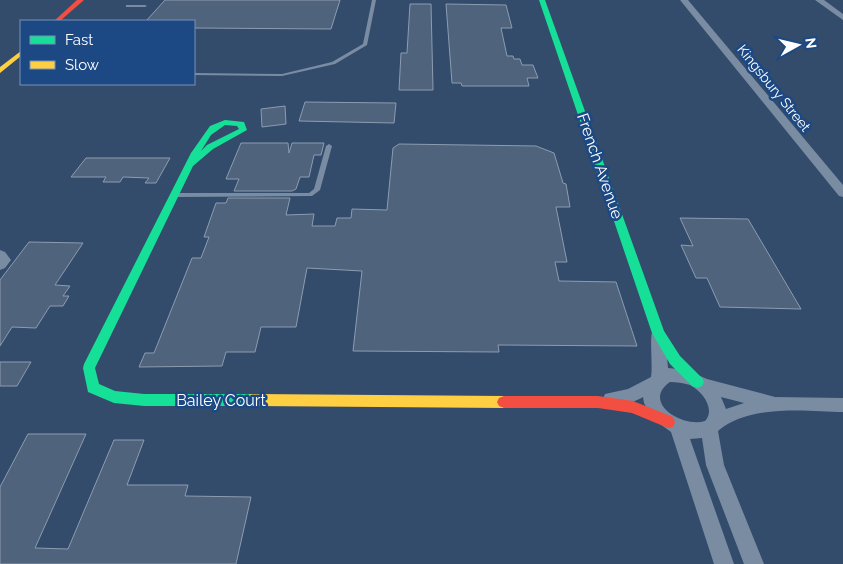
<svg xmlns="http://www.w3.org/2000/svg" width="843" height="564" viewBox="0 0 843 564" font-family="Raleway,sans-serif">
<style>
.building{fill:#4f637c;stroke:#8d9cb0}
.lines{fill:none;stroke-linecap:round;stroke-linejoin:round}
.lane{fill:#798ca2;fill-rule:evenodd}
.street{fill:#798ca2;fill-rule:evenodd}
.fast{fill:#16e098;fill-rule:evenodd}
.slow{fill:#ffcf43;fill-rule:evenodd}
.jam{fill:#f24e42;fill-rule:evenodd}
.labels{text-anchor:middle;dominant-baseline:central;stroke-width:5;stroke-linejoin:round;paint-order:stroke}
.far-street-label{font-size:14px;fill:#fff;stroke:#1c4883}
.street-label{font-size:16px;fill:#fff;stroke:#1c4883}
</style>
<rect width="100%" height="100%" fill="#334c6c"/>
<path class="building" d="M165 0H340L331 29 194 28V21H146Z
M410 4H431L433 90H399L401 53H407Z
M446 4 506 5 512 28H501L507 56H513L514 59H520L522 65H533L538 78H527L529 86H462L461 83H452Z
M305 102 396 103 394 123 299 121Z
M285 106 286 124 262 127 261 109Z
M241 143H288L289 153 292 143H324L321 155H314L309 177H300L296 189 292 191H234L239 179H226Z
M399 144 536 146 554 153 563 183 566 184 570 207H556L567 262H555L559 281 616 282 637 346 498 345 499 352 353 351 362 271 307 268 296 327H261L255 352H226L222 366 139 367 145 353H154L192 258H201L209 237H204L216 203H226L228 198H290L286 215 314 214 312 226H335L337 218H351L352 209 387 210 393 148Z
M86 158H170L156 183H145L149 178 123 177 120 182H103L106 177H71Z
M680 218 748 219 801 309 720 307 707 278H696L681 245 693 246Z
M29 242 83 243 55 285 70 286 63 296H69L63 306H50L36 328 12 327 0 346V280Z
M0 362H31L17 386H0Z
M28 434H86L35 548 68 549 114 440H144L127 485H188L185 496 251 497 236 564H0V487Z"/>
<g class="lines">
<path class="lane" d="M372 0H376L367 45 335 64 282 76 194 75V73L282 74 332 62 363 44Z
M127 5H145L147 6 145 7H126V5Z
M329 144 332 146 320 190 312 196 176 197 173 195 176 193H309L314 189 326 146Z"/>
<path class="street" d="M680 0H688L843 185V197L839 196Z
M815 0H824L843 14V20Z
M0 250 5 252 11 260 5 268 0 270Z
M658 328 663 330 665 334 668 368 686 370 707 379 775 397 843 398V412C806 411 748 404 718 431L724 465 764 564H744L706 465 702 438 690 439 734 564H714L671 432 652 418 644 403 643 397C632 403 617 409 605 404L603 399 605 394 628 389 651 377C653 365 649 336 653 330ZM670 382C676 382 684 383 690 385 702 391 716 409 705 421 682 428 641 402 670 382ZM721 397 744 403 726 409Z"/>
<path class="fast" d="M539 0H545L664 331 680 356 702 378 704 382 702 386 697 388 692 386 670 364 652 333Z
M225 120 244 122 247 130 213 149 193 166 95 368 99 384 115 391 144 394H251L256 396 258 400 256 404 251 406H144L114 403 88 392 83 368 84 364 191 153 210 126ZM225 125 237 126 239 129 207 145 201 151 211 135Z"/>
<path class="slow" d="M21 51V56L0 73V67Z
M251 394 504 396 509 398 511 402 509 406 504 408 251 406 246 404 244 400 246 396Z"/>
<path class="jam" d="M77 0H84L60 21H54Z
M504 396H598L633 401 673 417 675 422 673 427 668 428 632 413 598 408H504L499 406 497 402 499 398Z"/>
</g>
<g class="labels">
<g class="far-street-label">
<text transform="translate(774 88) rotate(51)">Kingsbury Street</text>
</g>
<g class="street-label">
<text transform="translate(600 166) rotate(71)">French Avenue</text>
<text x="221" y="400">Bailey Court</text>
</g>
</g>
<rect x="20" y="20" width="175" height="65" fill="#1c4883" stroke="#7791b5"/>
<rect x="30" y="36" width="25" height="8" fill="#16e098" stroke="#7791b5"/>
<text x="65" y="45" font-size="15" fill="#ffffff">Fast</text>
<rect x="30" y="61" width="25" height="8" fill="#ffcf43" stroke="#7791b5"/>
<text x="65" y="70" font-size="15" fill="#ffffff">Slow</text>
<g transform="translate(798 45) rotate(82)" stroke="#1c4883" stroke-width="4" paint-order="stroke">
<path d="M0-4L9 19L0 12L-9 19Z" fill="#ffffff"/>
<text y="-8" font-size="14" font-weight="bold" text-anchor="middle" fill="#ffffff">N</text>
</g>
</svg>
